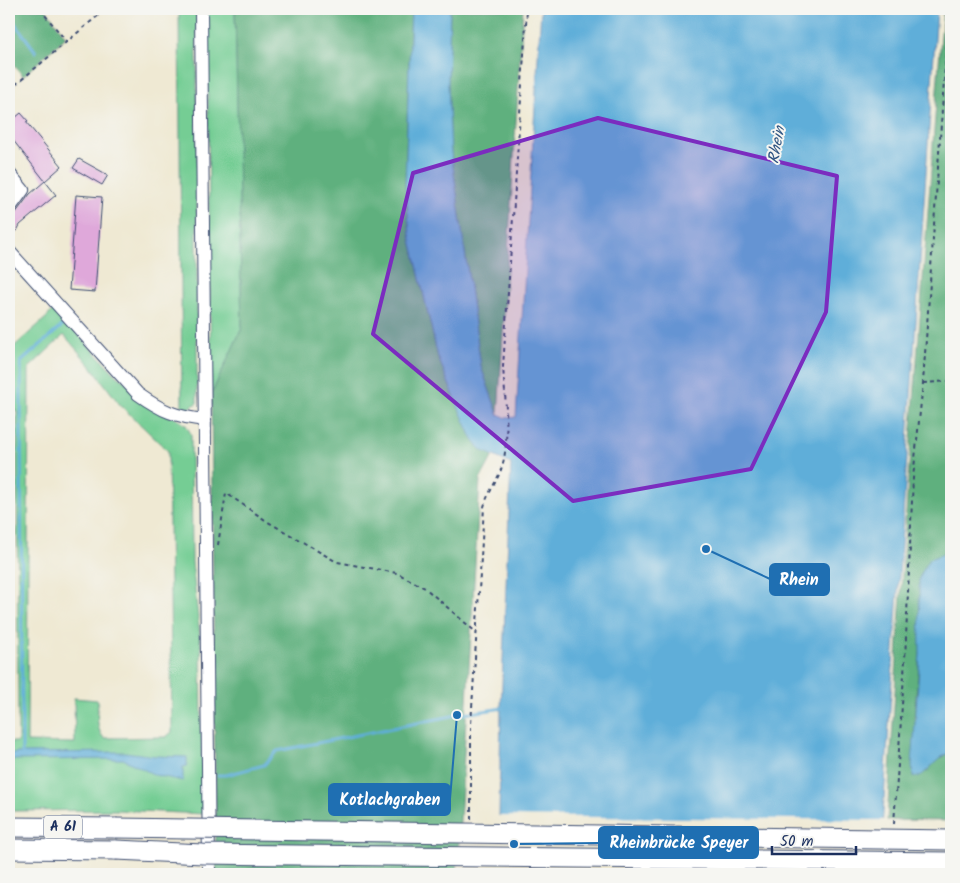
<svg xmlns="http://www.w3.org/2000/svg" width="960" height="883" viewBox="0 0 960 883" font-family="Kalam,sans-serif">
<style>
.green{fill:#74cd94;stroke:#487e79;fill-rule:evenodd}
.forest{fill:#5fb07e;stroke:#3d706e}
.water{fill:#5faed9;stroke:#3d6e9c}
.pier{fill:#efe9d3}
.lines{fill:none;stroke-linecap:round;stroke-linejoin:round}
.stream{stroke:#5faed9;stroke-width:3}
.building{fill:#dfa8da}
.minor-casing{stroke:#3b4b70;stroke-width:14}
.highway-casing{stroke:#3b4b70;stroke-width:21}
.path{stroke:#3b4b70;stroke-width:2;stroke-dasharray:4 4;stroke-linecap:butt}
.minor{stroke:#fff;stroke-width:12}
.highway{stroke:#fff;stroke-width:19}
.highway-bridge-casing{stroke:#3b4b70;stroke-width:21;stroke-linecap:butt}
.highway-bridge{stroke:#fff;stroke-width:19}
.marked{fill:#7b2cbf;fill-opacity:0.2;stroke:#7b2cbf;stroke-width:4;stroke-linejoin:round}
.labels{text-anchor:middle;dominant-baseline:central;stroke-width:4;stroke-linejoin:round;paint-order:stroke}
.shield{fill:#f6f6f2;stroke:#5d6b8a;stroke-width:1}
.shield-label{font-size:14px;font-weight:bold;fill:#1b2f5e}
.water-label{font-size:16px;font-style:italic;fill:#2f5583;stroke:#f6f6f2}
.leader{fill:none;stroke:#1f6fb2;stroke-width:2}
.callout-dot{fill:#1f6fb2;stroke:#f6f6f2;stroke-width:2}
.callout{fill:#1f6fb2;stroke:#1f6fb2;stroke-width:2}
.callout-label{font-size:16px;text-anchor:middle;font-weight:bold;fill:#fff}
</style>
<rect width="100%" height="100%" fill="#f6f6f2"/>
<filter id="ink" filterUnits="userSpaceOnUse"><feTurbulence type="fractalNoise" baseFrequency=".02" numOctaves="2"/><feDisplacementMap in="SourceGraphic" scale="10" xChannelSelector="R" yChannelSelector="G"/><feConvolveMatrix kernelMatrix="1 2 1 2 8 2 1 2 1" color-interpolation-filters="sRGB"/></filter>
<filter id="wash" filterUnits="userSpaceOnUse"><feTurbulence type="fractalNoise" baseFrequency=".0096" numOctaves="4" result="noise"/><feDisplacementMap in="SourceGraphic" scale="20" xChannelSelector="R" yChannelSelector="G"/><feGaussianBlur stdDeviation="1.12" result="paint"/><feColorMatrix in="noise" values="0 0 0 0 0 0 0 0 0 0 0 0 0 0 0 0 0 1.4 0 .05"/><feComposite in="paint" operator="in"/></filter>
<g filter="url(#wash)">
<rect width="100%" height="100%" fill="#efe9d3"/>
<path class="green" d="M179 9H197V403L182 413Z
M207 9H235L242 328 211 395Z
M54 308 116 375 186 425 191 434 192 562 201 645 203 814 117 810 9 811V742H18L17 412 9 407V351L47 317ZM64 335 90 365 121 406 168 451 172 732 166 737 104 738C95 729 98 711 98 700L74 698 75 743 27 742 29 368Z"/>
<path class="forest" d="M9 9H46L66 37 23 76 9 59Z
M235 9H411L405 184 410 235 438 357 460 411 481 450 494 454 480 480 457 874H216L211 395 242 328Z
M450 9H523L498 415 481 367 451 152 448 83Z
M943 9H951V559L944 554 920 654 914 718 927 772 934 762 951 752V821L887 820 908 480Z"/>
<path class="water" d="M411 9H450L448 83 451 152 481 367 498 414 507 418 516 417 541 9H937L879 874H498L501 708 511 464 481 450 473 440 460 411 438 357 410 235 405 184Z
M944 554 951 559V752C936 758 931 769 919 777L913 776 912 765 920 654 919 578 929 559Z
M124 752 156 756 187 757V766L183 767V781L155 775 123 759 9 760V754L18 753Z"/>
<path class="pier" d="M496 816 885 820 882 874 495 871Z"/>
<g class="lines">
<path class="stream" d="M9 15 36 52
M22 755 21 362 63 325
M218 775H226L264 765 277 751 457 715 503 708"/>
</g>
<g id="blocks">
<path class="building" d="M21 113 28 121 26 122 62 166 45 181 9 135V123Z
M79 159 108 175 102 185 73 168Z
M45 181 56 195 20 225 17 231 9 232V217L15 214 30 194Z
M76 195 102 197 95 292 69 290Z"/>
</g>
</g>
<g filter="url(#ink)">
<use href="#blocks" fill-opacity="0" stroke="#3b4b70" stroke-width="1"/>
<g class="lines">
<defs>
<path id="minor" d="M201 9 209 874
M9 173 23 190 9 209
M9 251 138 394C162 411 176 417 205 420"/>
<path id="highway" d="M9 827 116 828
M9 849 116 850"/>
</defs>
<use href="#minor" class="minor-casing"/>
<use href="#highway" class="highway-casing"/>
<path class="path" d="M40 9 67 42
M9 90 106 9
M923 383 951 381
M218 545 226 493 268 522 337 562 397 573 425 588 477 633
M471 819V725L484 507C487 494 495 485 500 472 511 447 505 395 503 367L527 9
M894 824 905 660 913 478 923 383 949 9
M167 874V867"/>
<use href="#minor" class="minor"/>
<use href="#highway" class="highway"/>
<defs>
<path id="highway-bridge" d="M116 828 951 840
M116 850 203 854 951 862"/>
</defs>
<use href="#highway-bridge" class="highway-bridge-casing"/>
<use href="#highway-bridge" class="highway-bridge"/>
</g>
</g>
<path class="marked" d="M598 118 837 176 826 312 751 469 573 501 373 334 413 173Z"/>
<g class="labels">
<rect class="shield" x="44" y="815.5" width="38" height="23" rx="4"/>
<g class="shield-label">
<text x="63" y="827">A 61</text>
</g>
<g class="water-label">
<text transform="translate(777 145) rotate(-80)">Rhein</text>
</g>
</g>
<path class="leader" d="M706 549L770 579M457 715L450 799M514 844L599 843"/>
<g class="callout-dot">
<circle cx="706" cy="549" r="5"/>
<circle cx="457" cy="715" r="5"/>
<circle cx="514" cy="844" r="5"/>
</g>
<g class="callout">
<rect x="770" y="564" width="59" height="31" rx="5"/>
<rect x="329" y="784" width="121" height="31" rx="5"/>
<rect x="599" y="827" width="159" height="31" rx="5"/>
</g>
<g class="callout-label">
<text x="799" y="585">Rhein</text>
<text x="390" y="805">Kotlachgraben</text>
<text x="679" y="848">Rheinbrücke Speyer</text>
</g>
<rect width="960" height="883" fill="none" stroke="#f6f6f2" stroke-width="30"/>
<path d="M772 846v8h84v-8" fill="none" stroke="#1b2f5e" stroke-width="2.5"/>
<text x="780" y="846" font-size="15" fill="#1b2f5e" stroke="#f6f6f2" stroke-width="4" paint-order="stroke">50 m</text>
</svg>
